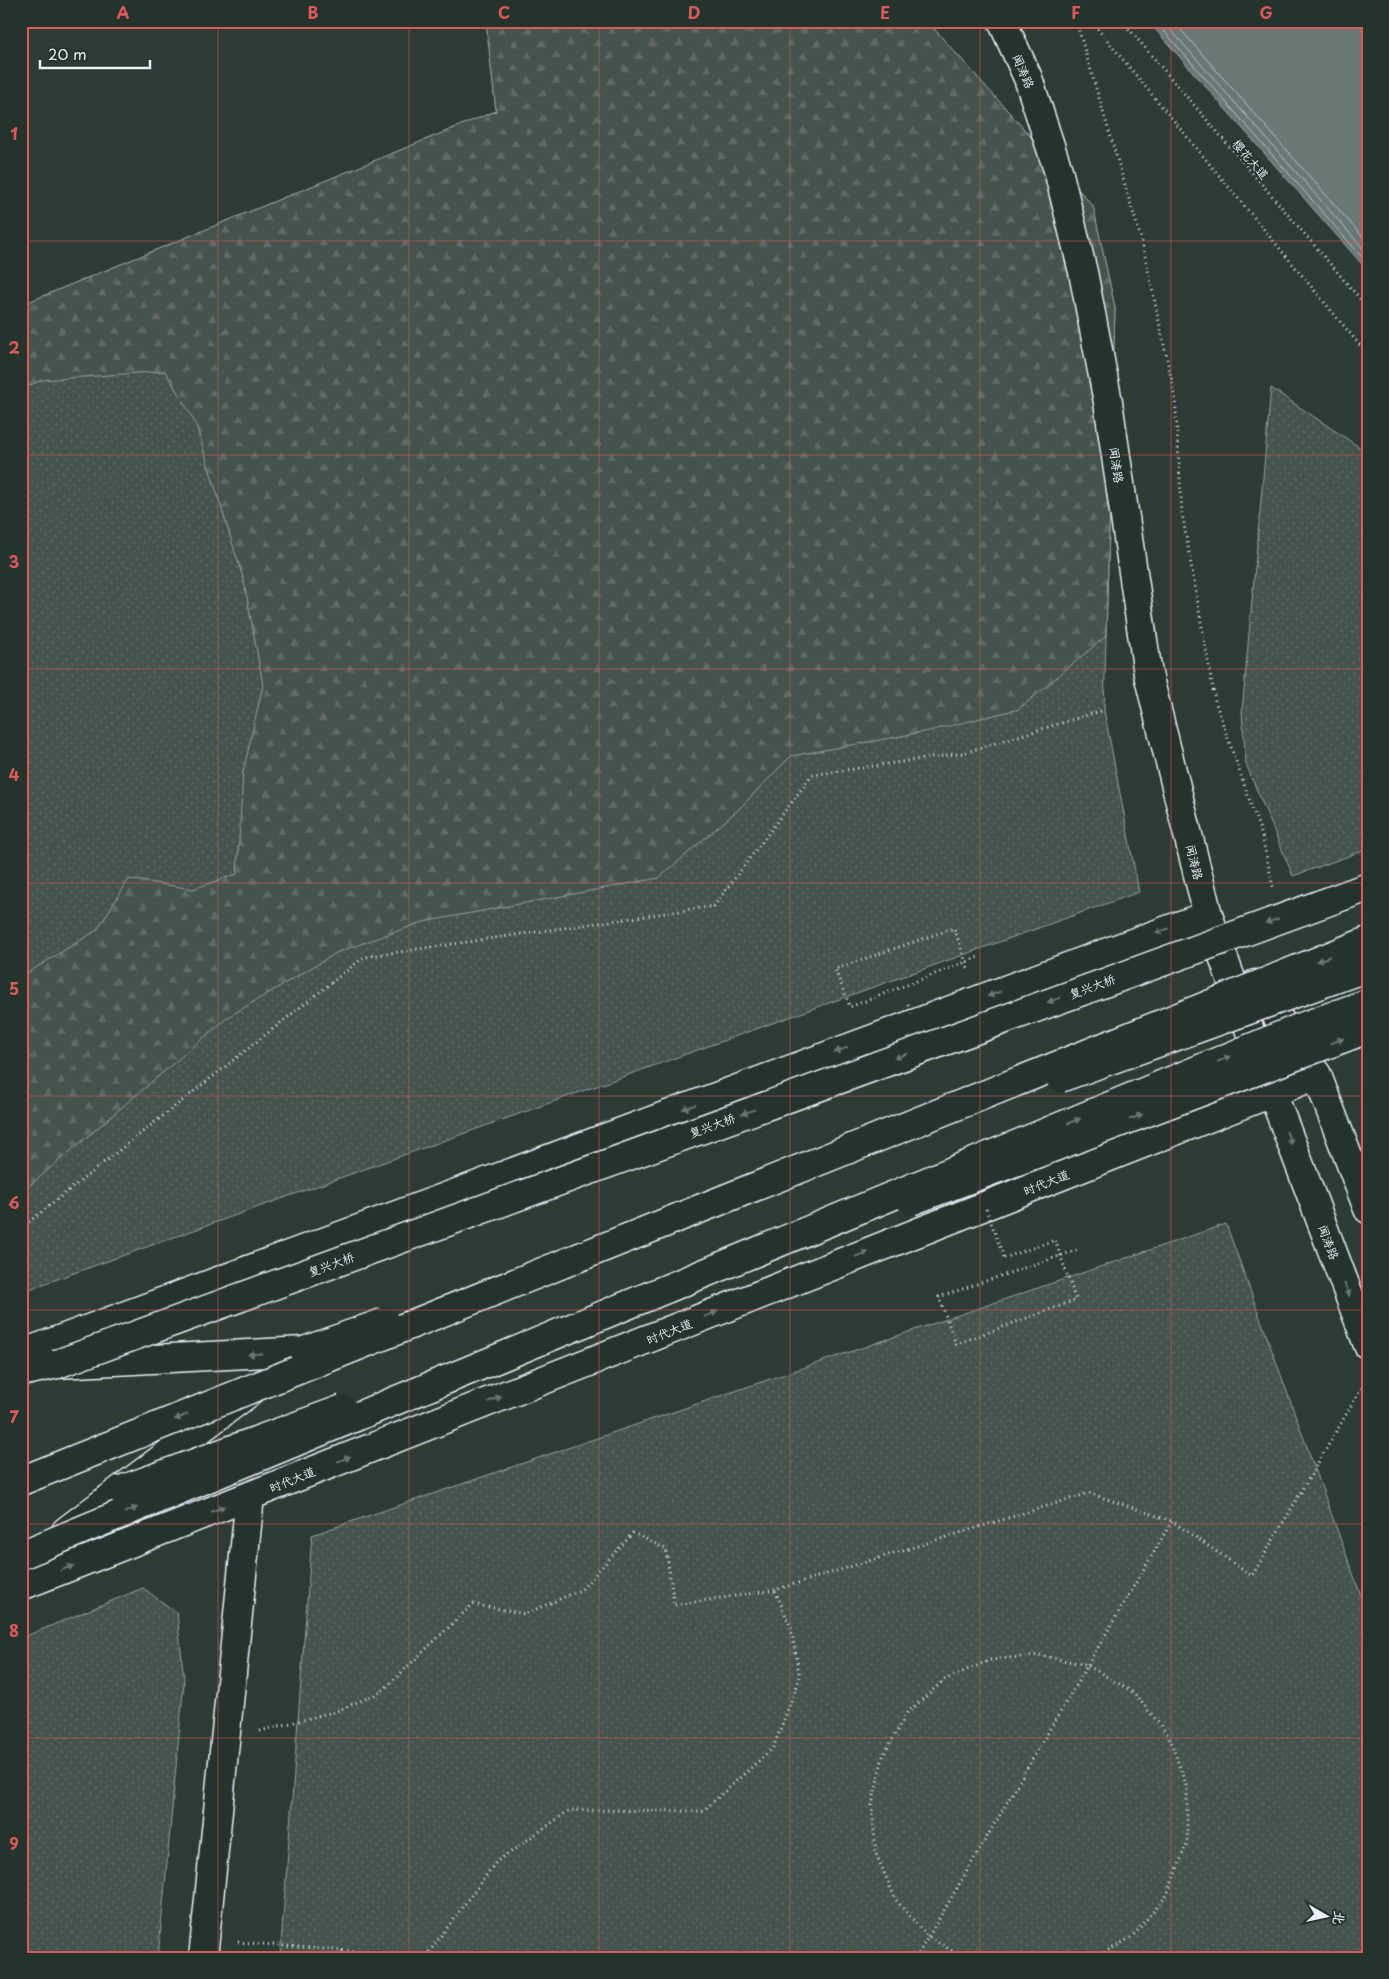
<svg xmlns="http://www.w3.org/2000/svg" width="1389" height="1979" viewBox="0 0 1389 1979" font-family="'Playpen Sans','LXGW WenKai TC',sans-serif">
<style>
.grass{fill:url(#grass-dots);stroke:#96a2a3}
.forest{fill:url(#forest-firs);stroke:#96a2a3}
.water{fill:#6b7775;stroke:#9da8a9}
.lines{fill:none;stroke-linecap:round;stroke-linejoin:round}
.shore{stroke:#b6c0c4;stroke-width:1}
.minor-casing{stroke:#e8f1f8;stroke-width:31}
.secondary-casing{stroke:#e8f1f8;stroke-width:31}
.primary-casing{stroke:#e8f1f8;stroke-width:31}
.path{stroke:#e8f1f8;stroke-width:3;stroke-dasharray:1 4;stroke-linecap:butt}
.minor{stroke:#26332d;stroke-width:28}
.secondary{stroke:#26332d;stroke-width:28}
.primary{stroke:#26332d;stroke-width:28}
.primary-bridge-casing{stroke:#e8f1f8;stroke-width:31;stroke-linecap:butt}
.trunk-bridge-casing{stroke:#e8f1f8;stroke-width:31;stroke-linecap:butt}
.path-bridge{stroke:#e8f1f8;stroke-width:3;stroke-dasharray:1 4;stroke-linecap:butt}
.primary-bridge{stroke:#26332d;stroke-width:28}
.trunk-bridge{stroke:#26332d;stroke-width:28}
.oneway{fill:#6a7674}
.grid{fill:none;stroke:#da5a5c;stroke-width:1;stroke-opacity:0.55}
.labels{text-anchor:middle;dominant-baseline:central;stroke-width:4;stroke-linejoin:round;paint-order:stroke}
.street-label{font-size:12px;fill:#e8f1f8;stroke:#26332d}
.neatline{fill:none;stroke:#da5a5c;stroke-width:2}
.grid-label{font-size:16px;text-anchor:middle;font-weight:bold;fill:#da5a5c}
</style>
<defs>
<pattern id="grass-dots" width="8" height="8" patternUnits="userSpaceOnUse" patternTransform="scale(1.25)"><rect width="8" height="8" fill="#45524e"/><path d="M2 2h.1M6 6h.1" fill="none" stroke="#606b68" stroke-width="1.8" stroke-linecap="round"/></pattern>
<pattern id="forest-firs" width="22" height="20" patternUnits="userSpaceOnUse" patternTransform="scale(1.25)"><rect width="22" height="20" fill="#45524e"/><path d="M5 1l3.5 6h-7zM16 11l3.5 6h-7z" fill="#606b68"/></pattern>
</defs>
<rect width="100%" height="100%" fill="#2e3b35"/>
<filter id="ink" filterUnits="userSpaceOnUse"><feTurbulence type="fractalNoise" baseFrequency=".02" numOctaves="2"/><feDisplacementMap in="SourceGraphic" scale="10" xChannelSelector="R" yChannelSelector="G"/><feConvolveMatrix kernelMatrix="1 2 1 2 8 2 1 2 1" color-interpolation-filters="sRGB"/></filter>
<g filter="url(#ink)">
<path class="grass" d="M486 21H927L1093 206 1115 308 1104 710 1139 892 21 1292V305L496 111Z
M1271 388 1368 453V849L1293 876 1246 764 1242 712Z
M1226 1224 1368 1615V1958H280L312 1535Z
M143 1588 177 1613 184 1681 158 1958H21V1638Z"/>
<path class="forest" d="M486 21H927L1093 206 1115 308 1106 636 1019 709 929 731 791 756 740 808 659 878 423 922 338 952 228 1017 21 1193V977L97 930 129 879 193 889 237 874 243 772 263 685 244 581 195 422 165 371 42 380 21 389V305L496 111Z"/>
<path class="water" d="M1148 21H1368V271Z"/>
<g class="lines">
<path class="shore" d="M1155 21 1368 264
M1163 21 1368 254
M1173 21 1368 243"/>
<defs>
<path id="minor" d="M203 1958 250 1496"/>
<path id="secondary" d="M1002 21 1028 78 1058 170 1083 272 1108 402 1148 674 1208 915 1272 1092 1368 1345
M1255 984 1317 1075 1368 1209"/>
<path id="primary" d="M21 1354 1208 915
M21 1372 57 1364 304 1351
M66 1531 247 1394
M21 1586 1317 1075"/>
</defs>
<use href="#minor" class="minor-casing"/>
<use href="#secondary" class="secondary-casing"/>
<use href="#primary" class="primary-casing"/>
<path class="path" d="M1076 21 1142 242 1175 396 1182 513 1215 701 1262 836 1273 887
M1091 21 1368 355
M1122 21 1368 308
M968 968 954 928 835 969 850 1007 981 956
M21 1228 364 957 714 906 812 775 963 753 1104 710
M1004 1258 1055 1240 1076 1300 956 1344 939 1297 1077 1250
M260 1731 337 1711 381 1692 473 1604 525 1614 581 1590 633 1533 666 1549 674 1605 775 1590 1089 1493 1172 1521
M238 1942 433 1958
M342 1950 349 1958
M426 1956 496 1862 570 1810 703 1811 773 1748 800 1678 791 1628 775 1590
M916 1958 1172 1521 1252 1576 1368 1377
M965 1958 928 1937 896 1900 876 1854 872 1805 883 1756 907 1713 944 1680 990 1660 1039 1655 1087 1665 1134 1693 1169 1736 1187 1788V1843L1167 1895 1132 1937 1095 1958"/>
<use href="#minor" class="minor"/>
<use href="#secondary" class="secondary"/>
<use href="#primary" class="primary"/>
<defs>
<path id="primary-bridge" d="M1060 1078 1368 967
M911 1201 1368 1029
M304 1351 385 1322
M57 1364 1368 887
M121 1490 343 1409"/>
<path id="trunk-bridge" d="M21 1481 1368 941
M21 1555 1299 1028 1368 1003"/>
</defs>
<use href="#primary-bridge" class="primary-bridge-casing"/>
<use href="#trunk-bridge" class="trunk-bridge-casing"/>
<path class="path-bridge" d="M908 1004 913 1017
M986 1209 1004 1258"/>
<use href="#primary-bridge" class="primary-bridge"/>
<use href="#trunk-bridge" class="trunk-bridge"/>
</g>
<defs><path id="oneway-solid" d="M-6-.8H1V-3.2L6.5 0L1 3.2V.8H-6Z" transform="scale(1.25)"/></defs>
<g class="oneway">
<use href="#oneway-solid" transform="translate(1272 921) rotate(160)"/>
<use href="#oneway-solid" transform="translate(1162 931) rotate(160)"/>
<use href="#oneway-solid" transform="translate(1323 959) rotate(158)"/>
<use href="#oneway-solid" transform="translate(994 994) rotate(160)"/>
<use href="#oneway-solid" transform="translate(1054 1000) rotate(160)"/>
<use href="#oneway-solid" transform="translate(1337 1041) rotate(-21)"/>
<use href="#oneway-solid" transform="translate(841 1050) rotate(160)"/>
<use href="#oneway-solid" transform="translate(901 1056) rotate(160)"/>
<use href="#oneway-solid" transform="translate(1224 1059) rotate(-22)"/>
<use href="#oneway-solid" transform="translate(689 1107) rotate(160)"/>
<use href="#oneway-solid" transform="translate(748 1112) rotate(160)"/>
<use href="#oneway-solid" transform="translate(1136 1117) rotate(-21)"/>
<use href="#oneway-solid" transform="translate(1074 1121) rotate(-22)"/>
<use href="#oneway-solid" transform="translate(1289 1138) rotate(69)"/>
<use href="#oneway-solid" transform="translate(862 1254) rotate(-22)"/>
<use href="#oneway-solid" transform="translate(1347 1290) rotate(69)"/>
<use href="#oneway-solid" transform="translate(711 1314) rotate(-22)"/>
<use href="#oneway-solid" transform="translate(255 1354) rotate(177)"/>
<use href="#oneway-solid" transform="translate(495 1399) rotate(-22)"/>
<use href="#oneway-solid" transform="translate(181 1417) rotate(158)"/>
<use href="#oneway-solid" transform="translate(344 1459) rotate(-22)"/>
<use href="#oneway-solid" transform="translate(218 1509) rotate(-22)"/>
<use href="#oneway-solid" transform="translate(131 1510) rotate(-22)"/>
<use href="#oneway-solid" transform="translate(67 1568) rotate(-22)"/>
</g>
</g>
<path class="grid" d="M218 21V1958M409 21V1958M599 21V1958M790 21V1958M980 21V1958M1171 21V1958M21 241H1368M21 455H1368M21 669H1368M21 883H1368M21 1096H1368M21 1310H1368M21 1524H1368M21 1738H1368"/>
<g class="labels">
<g class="street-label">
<text transform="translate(1024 71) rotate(67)">闻涛路</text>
<text transform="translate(1251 159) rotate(49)">樱花大道</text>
<text transform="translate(1117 465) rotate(82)">闻涛路</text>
<text transform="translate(1195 862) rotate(76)">闻涛路</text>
<text transform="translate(1092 986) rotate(-20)">复兴大桥</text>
<text transform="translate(712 1125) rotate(-20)">复兴大桥</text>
<text transform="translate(1046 1182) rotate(-22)">时代大道</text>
<text transform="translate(1329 1242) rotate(69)">闻涛路</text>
<text transform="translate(331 1264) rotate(-20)">复兴大桥</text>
<text transform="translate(669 1331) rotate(-22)">时代大道</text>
<text transform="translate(292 1479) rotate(-22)">时代大道</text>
</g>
</g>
<rect width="1389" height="1979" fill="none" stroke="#26332d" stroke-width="55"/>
<g transform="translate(1326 1916) rotate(99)" stroke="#26332d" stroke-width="4" paint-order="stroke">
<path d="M0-4L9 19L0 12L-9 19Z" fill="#e8f1f8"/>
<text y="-8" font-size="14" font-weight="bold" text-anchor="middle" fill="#e8f1f8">北</text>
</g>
<path d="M40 60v8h110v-8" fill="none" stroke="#e8f1f8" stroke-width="2.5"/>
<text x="48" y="60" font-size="15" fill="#e8f1f8" stroke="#26332d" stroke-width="4" paint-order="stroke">20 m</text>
<rect x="28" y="28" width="1334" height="1924" class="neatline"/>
<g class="grid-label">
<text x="123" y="19">A</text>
<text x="313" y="19">B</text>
<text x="504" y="19">C</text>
<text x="694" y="19">D</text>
<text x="885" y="19">E</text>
<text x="1076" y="19">F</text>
<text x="1266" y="19">G</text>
<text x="14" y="140">1</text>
<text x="14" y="354">2</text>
<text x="14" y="568">3</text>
<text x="14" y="781">4</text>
<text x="14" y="995">5</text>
<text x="14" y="1209">6</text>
<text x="14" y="1423">7</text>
<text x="14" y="1637">8</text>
<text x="14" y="1850">9</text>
</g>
</svg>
